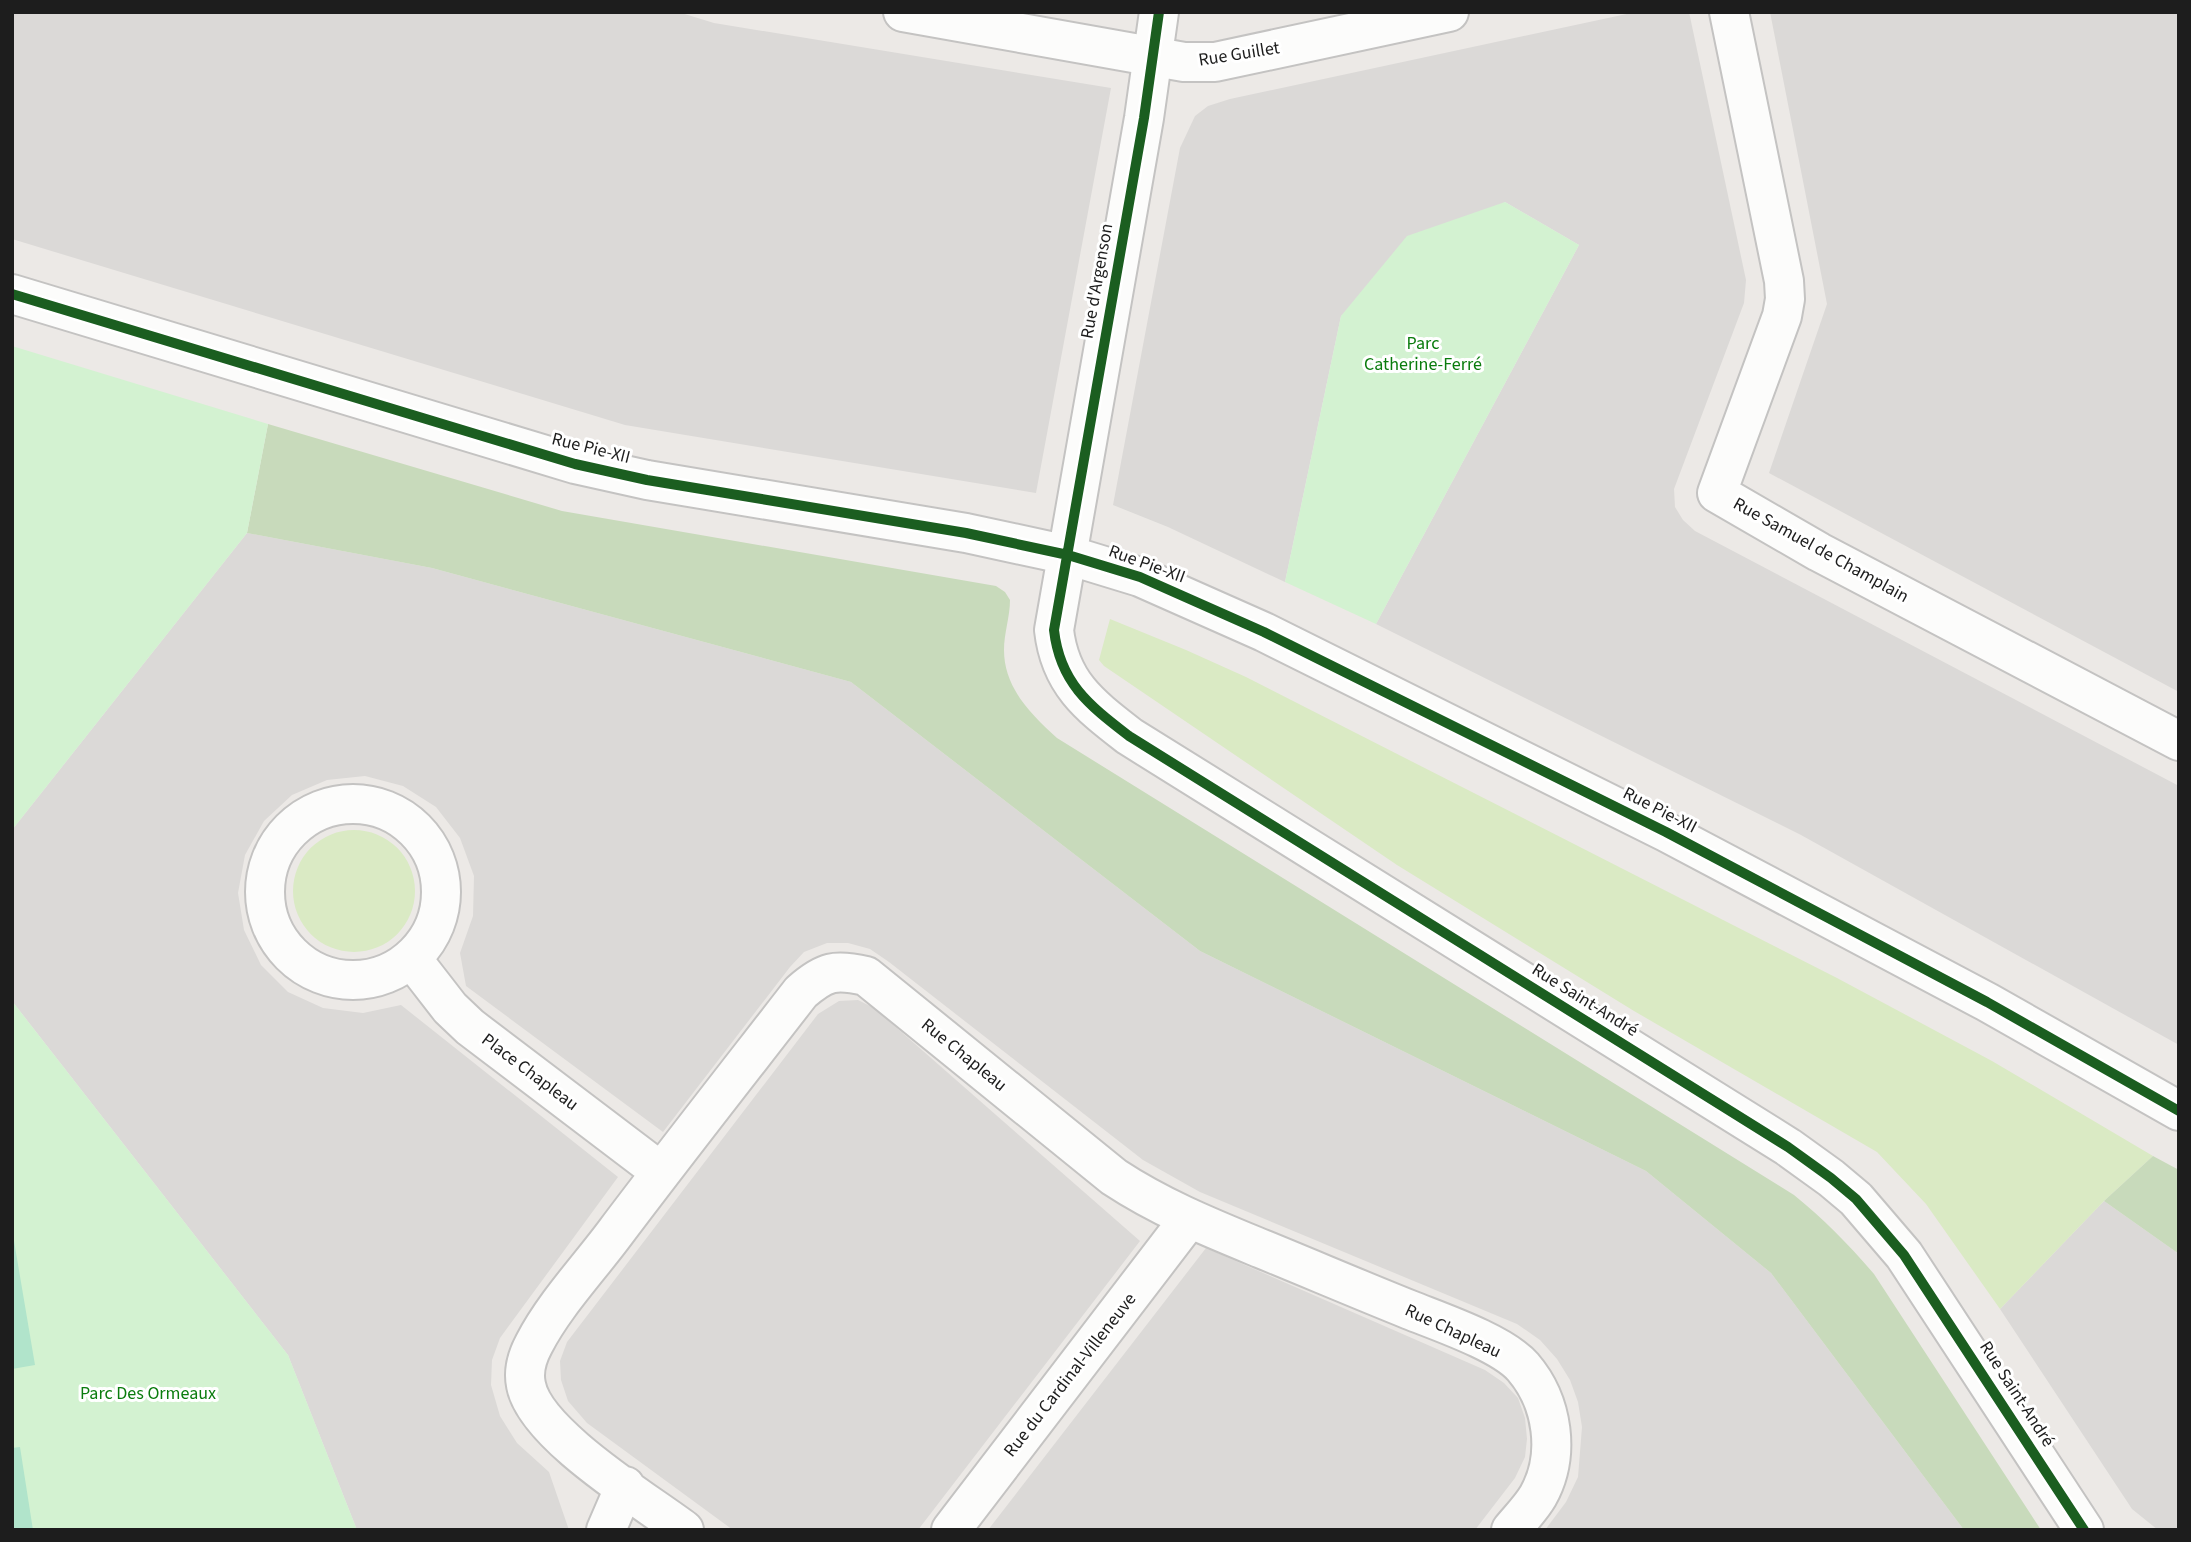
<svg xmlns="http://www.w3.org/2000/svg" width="2191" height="1542" viewBox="0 0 2191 1542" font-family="'Source Sans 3',sans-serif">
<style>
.residential{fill:#dbd9d7}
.grass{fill:#daeac4}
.forest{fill:#c8dabb}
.park{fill:#d3f2d1}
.pitch{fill:#b1e4cb}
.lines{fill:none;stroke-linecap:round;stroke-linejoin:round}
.minor-casing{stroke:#c4c3c2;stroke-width:42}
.tertiary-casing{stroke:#c4c3c2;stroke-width:42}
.minor{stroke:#fcfcfb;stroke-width:38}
.tertiary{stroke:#fcfcfb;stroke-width:38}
.cycleway-casing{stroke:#fff;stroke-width:15}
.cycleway{stroke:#1b5e20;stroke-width:10}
.labels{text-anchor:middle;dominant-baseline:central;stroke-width:6;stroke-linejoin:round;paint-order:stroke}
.street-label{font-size:18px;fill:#1d1d1d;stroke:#fff}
.park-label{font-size:18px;fill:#0a7c0d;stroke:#fff}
</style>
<rect width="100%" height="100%" fill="#ece9e6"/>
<path class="residential" d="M12 12H678L714 23 1111 88 1036 493 625 425 12 239Z
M1636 12H1689L1746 280 1744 303 1674 489 1675 507 1683 520 1695 531 2179 786V1045L1801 835 1376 624 1579 245 1505 202 1341 316 1285 582 1168 527 1113 505 1180 148 1195 116 1208 106 1230 99Z
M1770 12H2179V692L1769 473 1827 304Z
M247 533 432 568 851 682 1200 951 1646 1171 1771 1273 1964 1530H1545L1566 1502 1578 1477 1582 1427 1578 1402 1570 1380 1557 1359 1540 1340 1517 1324 1200 1192 1143 1160 889 962 870 949 848 943H827L804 952 790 967 663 1132 466 986 460 953 473 916 474 876 460 838 436 807 403 786 365 776 327 780 292 795 264 821 245 855 238 893 244 930 261 965 288 992 323 1008 363 1013 401 1005 618 1177 500 1338 492 1360 491 1385 500 1416 517 1443 549 1472 569 1530H357L288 1355 12 1001V830Z
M858 1000 874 1008 1140 1241 918 1530H733L587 1423 568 1401 561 1380 560 1361 567 1342 818 1014 839 1001Z
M2104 1201 2179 1254V1530H2158L2132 1509 2000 1309Z
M1206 1248 1485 1370 1504 1383 1518 1398 1525 1418 1527 1439 1525 1457 1515 1478 1475 1530H988Z"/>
<path class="grass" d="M1110 619 1186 650 1246 677 1837 978 1992 1061 2153 1156 2104 1201 2000 1309 1926 1204 1877 1152 1634 1011 1397 865 1104 666 1099 660Z
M293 891a61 61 0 1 1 122 0a61 61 0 1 1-122 0Z"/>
<path class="forest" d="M268 424 562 511 996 586 1005 592 1010 600C1010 617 1004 633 1004 650 1004 688 1031 714 1057 738L1794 1195C1824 1219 1849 1245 1874 1274L2041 1530H1964L1771 1273 1646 1171 1200 951 851 682 432 568 247 533Z
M2153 1156 2179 1170V1254L2104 1201Z"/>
<path class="park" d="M1505 202 1579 245 1376 624 1285 582 1341 316 1407 236Z
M12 346 268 424 247 533 12 830Z
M12 1001 288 1355 357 1530H12Z"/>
<path class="pitch" d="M12 1229 35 1365 12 1369Z
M20 1447 33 1530H12V1448Z"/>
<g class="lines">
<defs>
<path id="minor" d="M903 12 1184 62H1215L1449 12
M1159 12 1144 118 1054 630C1060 683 1089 705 1129 736L1788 1147 1831 1178 1856 1199 1904 1255 2084 1530
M1729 12 1784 281 1785 299 1782 316 1717 493 1819 552 2179 741
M265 892a88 88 0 1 1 176 0a88 88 0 1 1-176 0Z
M412 959 450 1008 470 1027 661 1172
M606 1530 625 1486
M684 1530C644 1500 535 1434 526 1385 523 1371 527 1357 534 1344 554 1305 589 1268 615 1233 676 1152 739 1072 801 992 825 971 835 969 866 976L1114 1177C1161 1208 1211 1228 1262 1249 1311 1269 1360 1290 1410 1310 1440 1322 1502 1343 1523 1367 1553 1402 1561 1455 1538 1496 1531 1508 1520 1519 1511 1530
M951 1530 1189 1219"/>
<path id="tertiary" d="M12 294 575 464 647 480 966 533 1068 555 1140 577 1264 632 1666 832 1987 1002 2179 1111"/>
</defs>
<use href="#minor" class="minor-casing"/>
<use href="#tertiary" class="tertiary-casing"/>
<use href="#minor" class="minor"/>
<use href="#tertiary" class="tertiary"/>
<defs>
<path id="cycleway" d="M1159 12 1144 118 1054 630C1060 683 1089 705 1129 736L1788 1147 1831 1178 1856 1199 1904 1255 2084 1530
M12 294 575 464 647 480 966 533 1068 555 1140 577 1264 632 1666 832 1987 1002 2179 1111"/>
</defs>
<use href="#cycleway" class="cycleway-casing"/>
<use href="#cycleway" class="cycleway"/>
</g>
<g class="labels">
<g class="street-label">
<text transform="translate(1239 54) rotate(-9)">Rue Guillet</text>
<text transform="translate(1097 281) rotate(-80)">Rue d'Argenson</text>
<text transform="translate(591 448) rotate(14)">Rue Pie-XII</text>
<text transform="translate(1821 550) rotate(29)">Rue Samuel de Champlain</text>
<text transform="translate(1147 564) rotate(20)">Rue Pie-XII</text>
<text transform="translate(1660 810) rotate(27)">Rue Pie-XII</text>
<text transform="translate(1585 1000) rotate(32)">Rue Saint-André</text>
<text transform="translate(964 1055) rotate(39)">Rue Chapleau</text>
<text transform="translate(530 1072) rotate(37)">Place Chapleau</text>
<text transform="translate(1453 1331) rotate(25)">Rue Chapleau</text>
<text transform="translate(1070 1375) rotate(-52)">Rue du Cardinal-Villeneuve</text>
<text transform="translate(2017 1394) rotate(57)">Rue Saint-André</text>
</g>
<g class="park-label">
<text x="1423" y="343">Parc<tspan x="1423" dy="21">Catherine-Ferré</tspan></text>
<text x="148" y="1393">Parc Des Ormeaux</text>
</g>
</g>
<rect width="2191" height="1542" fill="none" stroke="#1d1d1d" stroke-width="28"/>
</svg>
